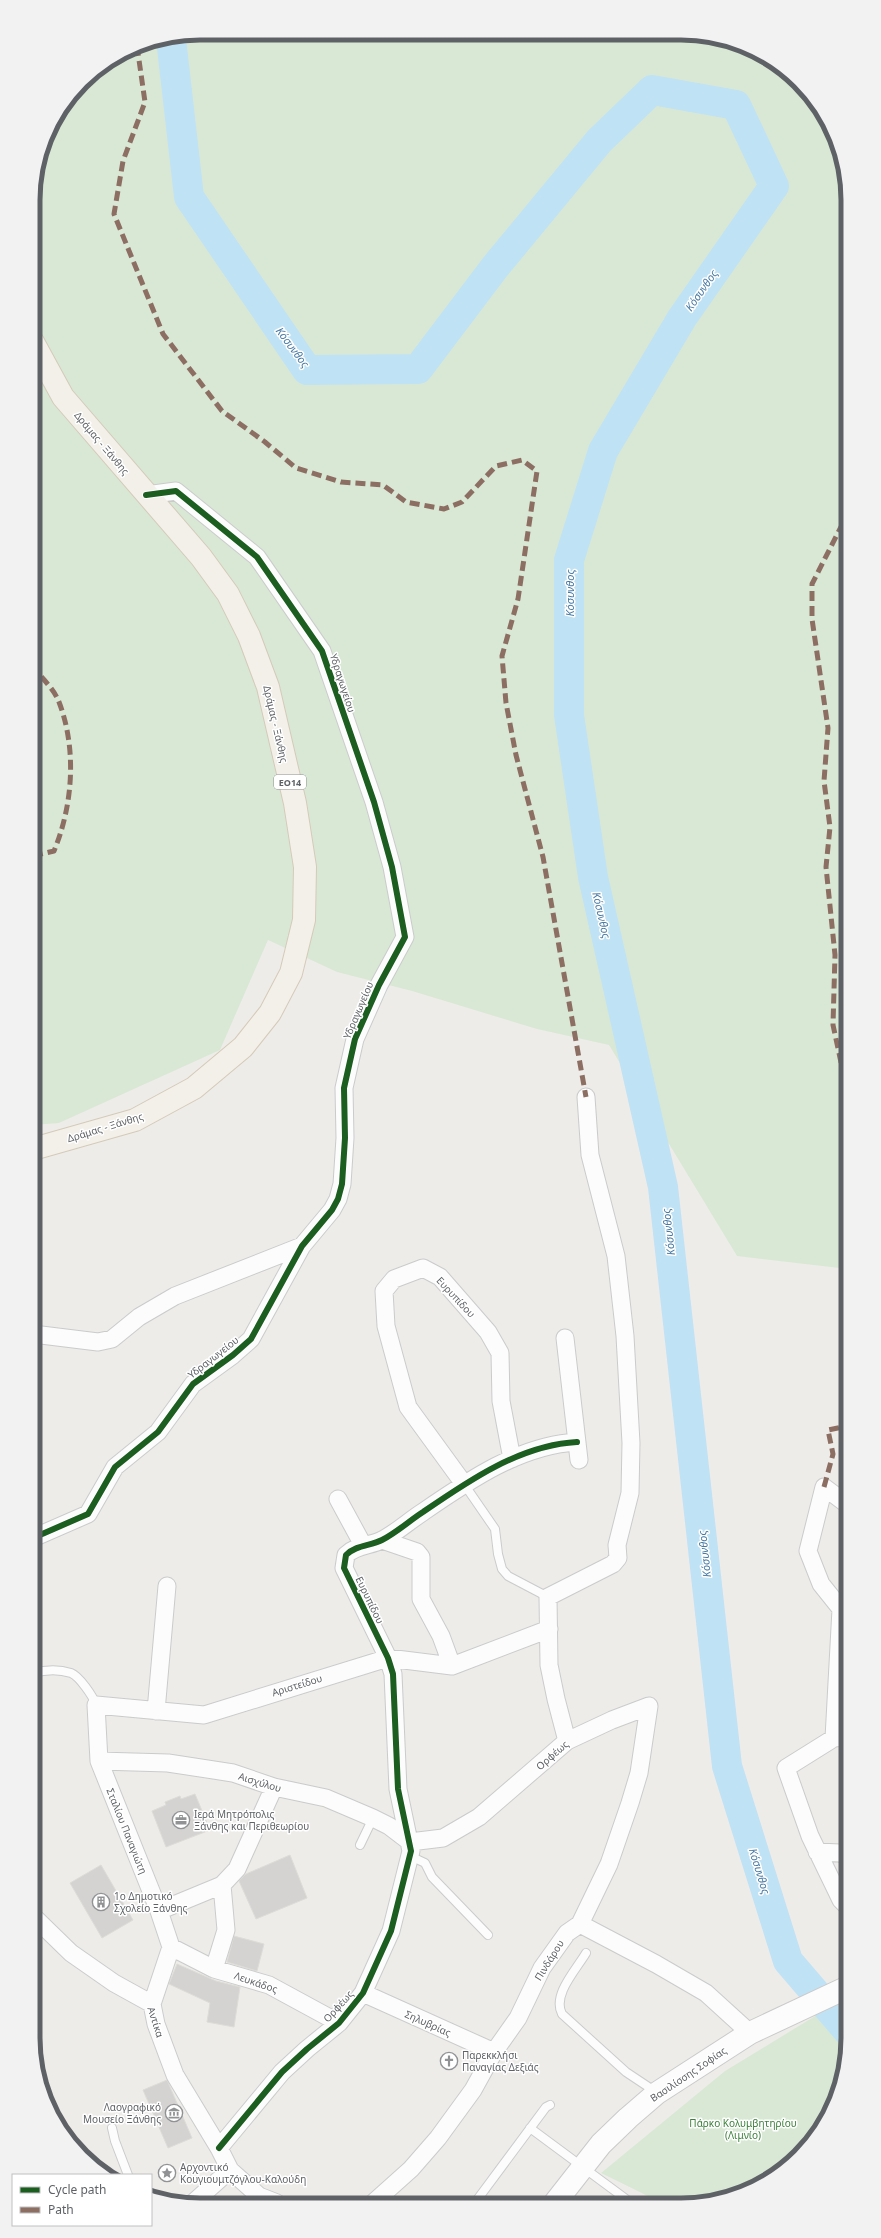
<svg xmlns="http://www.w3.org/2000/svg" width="881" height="2238" viewBox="0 0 881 2238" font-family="'Noto Sans',sans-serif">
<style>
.green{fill:#d9e8d5}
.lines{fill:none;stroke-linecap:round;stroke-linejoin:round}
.river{stroke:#c0e2f5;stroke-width:30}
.building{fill:#d5d3d2;stroke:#dddcd8}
.lane-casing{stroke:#cacbcb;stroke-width:10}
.street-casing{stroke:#cacbcb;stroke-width:19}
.secondary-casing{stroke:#cacaca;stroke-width:24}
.primary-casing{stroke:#d4cab9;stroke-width:24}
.lane{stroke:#fcfcfc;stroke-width:8}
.street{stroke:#fcfcfc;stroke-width:17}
.secondary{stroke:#fcfcfc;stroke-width:22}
.primary{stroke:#f3f0e9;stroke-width:22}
.quiet{stroke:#8d6e63;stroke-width:5;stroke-dasharray:10 5;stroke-linecap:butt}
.cycleway-casing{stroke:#fff;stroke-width:8}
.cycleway{stroke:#1b5e20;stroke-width:6}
.labels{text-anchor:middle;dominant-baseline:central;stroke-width:3;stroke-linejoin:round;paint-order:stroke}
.shield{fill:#fff;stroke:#8e9194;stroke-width:1}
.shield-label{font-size:9px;font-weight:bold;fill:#5e6266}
.street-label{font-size:10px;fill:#5e6266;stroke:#fff}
.poi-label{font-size:10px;fill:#5e6266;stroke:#fff;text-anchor:start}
.park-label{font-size:10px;fill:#3b813a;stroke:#fff}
.water-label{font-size:11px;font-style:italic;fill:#4779a3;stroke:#fff}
.rim{fill:none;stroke:#5e6266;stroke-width:5}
</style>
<rect width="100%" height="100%" fill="#eeece9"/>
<path class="green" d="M200 33 713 36 755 50 791 75 825 116 842 157 848 200V1269L737 1256 609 1045 537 1029 412 991 337 972 268 940 220 1050 59 1123 33 1125V189L50 126 90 75 136 46Z
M848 1996V2049L835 2102 807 2148 773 2177 724 2199 666 2205 601 2173 725 2071Z"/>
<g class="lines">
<path class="river" d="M171 39 189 197 307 370 418 369 495 267 599 141 652 90 736 105 774 186 682 318 603 451 569 560V715L593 877 663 1187 727 1766 788 1961 848 2031"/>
</g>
<path class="building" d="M195 1794 210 1830 166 1847 152 1811 166 1805 165 1802 180 1796 181 1799Z
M290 1855 307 1898 256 1919 239 1881 246 1874Z
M101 1865 133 1920 102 1938 70 1883Z
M234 1936 264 1944 257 1971 227 1962Z
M177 1964 216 1981 240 1987 234 2027 207 2022 210 2003 169 1984Z
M167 2080 192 2138 168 2148 143 2090Z"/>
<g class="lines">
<defs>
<path id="lane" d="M464 1484 495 1529 498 1554 502 1569 508 1576 548 1597
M33 1673C44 1670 59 1669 71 1673 79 1676 93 1696 96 1705
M360 1845 373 1818
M410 1856 425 1863 432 1877 488 1935
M586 1953C576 1970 552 1995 562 2014L626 2072 656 2092
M112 2128 115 2141 128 2175
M530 2128 634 2205
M563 2194 576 2204
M474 2204 546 2107 550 2105"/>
<path id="street" d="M33 1334 98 1342 112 1339 139 1317 175 1296 302 1246
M565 1338 579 1460
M464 1484 408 1407 386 1326 384 1291 394 1279 423 1268 440 1277 488 1332 500 1353 501 1401 512 1459
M338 1499 363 1545
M33 1538 88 1514 115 1467 158 1432 193 1384 233 1355 251 1339 302 1246 332 1210 338 1199 342 1184 345 1138 344 1088 355 1039 379 985 405 937 392 867 374 802 322 651 257 557 176 491 146 495
M382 1540 417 1552 421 1557V1599L441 1636 452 1666
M848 1609H841L821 1584 808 1551 824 1487 848 1505
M156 1711 167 1586
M834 1738 841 1609
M567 1741 556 1699 549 1665 548 1597 613 1564 618 1558 617 1545 630 1493 631 1443 625 1336 616 1256 590 1155 586 1097
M99 1761 168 1763 233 1773 274 1787 326 1798 373 1818 389 1826 410 1842
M817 1852 840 1853 848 1856
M848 1907 841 1900 810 1836 786 1768 834 1738 848 1737
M159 1911 222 1885 237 1869 274 1787
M33 1916 71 1953 114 1983 152 2004 156 2024 175 2075 219 2148 230 2170 259 2196 277 2203
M580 1924 656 1964 706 1993 750 2033
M171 1947 159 1911 99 1761 96 1705 204 1715 388 1658 452 1666 549 1629
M171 1947 214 1969 269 1985 339 2023
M214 1969 226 1930 222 1885
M363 1993 494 2052
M152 2004 171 1947
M219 2148 282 2072 307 2049 339 2023 363 1993 391 1931 411 1851 398 1789 393 1674 388 1658 344 1568 346 1555C356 1545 370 1546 382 1540 396 1533 409 1521 423 1512 468 1481 520 1445 577 1442
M194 2202 230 2170
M373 2203 411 2169 438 2138 473 2090 494 2052 518 2018 542 1968 567 1933 580 1924 609 1864 630 1803 639 1773 649 1706 612 1720 567 1741 479 1817 443 1838 410 1842"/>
<path id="secondary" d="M554 2204 601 2144 628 2118 657 2093 750 2033 848 1987"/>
<path id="primary" d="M33 1149 135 1120 194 1088 243 1047 270 1013 291 973 304 920 305 867 295 803 268 687 249 636 228 594 201 557 63 397 33 342"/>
</defs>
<use href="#lane" class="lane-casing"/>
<use href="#street" class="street-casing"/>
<use href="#secondary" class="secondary-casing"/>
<use href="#primary" class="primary-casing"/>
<use href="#lane" class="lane"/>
<use href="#street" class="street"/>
<use href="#secondary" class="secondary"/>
<use href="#primary" class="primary"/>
<path class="quiet" d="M137 46 145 102 123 161 114 214 163 334 222 411 265 442 296 468 341 482 383 485 406 502 444 509 462 502 496 466 522 460 537 471 518 599 502 656 506 703 516 755 543 857 586 1097
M33 856 54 851C73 805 77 749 59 702 55 691 42 677 33 668
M848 1122 844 1107 842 1067 833 1025 835 955 826 867 830 827 824 781 828 728 812 619V584L848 513
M824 1487 833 1454 828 1430 848 1426"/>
<defs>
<path id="cycleway" d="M33 1538 88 1514 115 1467 158 1432 193 1384 233 1355 251 1339 302 1246 332 1210 338 1199 342 1184 345 1138 344 1088 355 1039 379 985 405 937 392 867 374 802 322 651 257 557 176 491 146 495
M219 2148 282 2072 307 2049 339 2023 363 1993 391 1931 411 1851 398 1789 393 1674 388 1658 344 1568 346 1555C356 1545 370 1546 382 1540 396 1533 409 1521 423 1512 468 1481 520 1445 577 1442"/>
</defs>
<use href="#cycleway" class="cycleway-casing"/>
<use href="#cycleway" class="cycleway"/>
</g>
<defs>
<symbol id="office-ring" viewBox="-11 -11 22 22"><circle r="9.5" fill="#fff" stroke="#909294" stroke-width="1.5"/><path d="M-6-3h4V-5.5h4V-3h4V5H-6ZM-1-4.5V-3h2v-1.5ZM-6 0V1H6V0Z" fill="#909294"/></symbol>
<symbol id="building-ring" viewBox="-11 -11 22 22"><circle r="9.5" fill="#fff" stroke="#909294" stroke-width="1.5"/><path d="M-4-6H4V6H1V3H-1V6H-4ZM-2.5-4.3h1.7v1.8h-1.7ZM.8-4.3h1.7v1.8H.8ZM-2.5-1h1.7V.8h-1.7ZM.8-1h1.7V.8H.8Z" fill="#909294"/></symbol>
<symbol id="church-ring" viewBox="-11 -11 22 22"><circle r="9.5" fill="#fff" stroke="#909294" stroke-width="1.5"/><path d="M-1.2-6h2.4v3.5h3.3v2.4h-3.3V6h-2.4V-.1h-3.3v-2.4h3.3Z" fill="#909294"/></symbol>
<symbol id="museum-ring" viewBox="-11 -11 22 22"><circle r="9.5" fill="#fff" stroke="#909294" stroke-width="1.5"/><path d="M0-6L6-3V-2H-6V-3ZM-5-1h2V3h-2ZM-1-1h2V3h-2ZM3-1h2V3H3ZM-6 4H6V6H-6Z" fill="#909294"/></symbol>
<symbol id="sight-ring" viewBox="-11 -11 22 22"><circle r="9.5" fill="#fff" stroke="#909294" stroke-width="1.5"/><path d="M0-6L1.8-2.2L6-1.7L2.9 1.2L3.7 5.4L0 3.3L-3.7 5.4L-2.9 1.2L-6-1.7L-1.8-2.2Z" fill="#909294"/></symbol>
</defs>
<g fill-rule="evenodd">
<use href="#office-ring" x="171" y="1810" width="20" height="20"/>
<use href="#building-ring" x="91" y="1892" width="20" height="20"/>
<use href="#church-ring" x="439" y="2051" width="20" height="20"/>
<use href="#museum-ring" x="164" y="2103" width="20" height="20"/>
<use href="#sight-ring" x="157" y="2163" width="20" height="20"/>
</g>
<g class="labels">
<rect class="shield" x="274" y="775" width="32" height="14" rx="3"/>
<g class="shield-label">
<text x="290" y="782">ΕΟ14</text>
</g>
<g class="street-label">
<text transform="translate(102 443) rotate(50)">Δράμας - Ξάνθης</text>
<text transform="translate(343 683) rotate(72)">Υδραγωγείου</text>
<text transform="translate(276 724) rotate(77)">Δράμας - Ξάνθης</text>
<text transform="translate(358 1010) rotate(-67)">Υδραγωγείου</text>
<text transform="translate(105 1127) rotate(-17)">Δράμας - Ξάνθης</text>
<text transform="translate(456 1297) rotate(47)">Ευρυπίδου</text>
<text transform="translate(213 1357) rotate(-38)">Υδραγωγείου</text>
<text transform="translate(370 1600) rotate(64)">Ευρυπίδου</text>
<text transform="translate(297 1685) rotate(-17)">Αριστείδου</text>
<text transform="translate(552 1755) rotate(-41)">Ορφέως</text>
<text transform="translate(260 1782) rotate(17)">Αισχύλου</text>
<text transform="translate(127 1831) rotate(68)">Σταλίου Παναγιώτη</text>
<text transform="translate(549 1960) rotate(-58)">Πινδάρου</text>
<text transform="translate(256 1982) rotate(19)">Λευκάδος</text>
<text transform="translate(338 2006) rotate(-48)">Ορφέως</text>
<text transform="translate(156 2022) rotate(72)">Αντίκα</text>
<text transform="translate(428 2023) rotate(24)">Σηλυβρίας</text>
<text transform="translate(688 2074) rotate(-34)">Βασιλίσσης Σοφίας</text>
</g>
<g class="poi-label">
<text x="194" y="1814">Ιερά Μητρόπολις<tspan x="194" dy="12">Ξάνθης και Περιθεωρίου</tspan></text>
<text x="114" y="1896">1ο Δημοτικό<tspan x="114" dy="12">Σχολείο Ξάνθης</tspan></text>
<text x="462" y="2055">Παρεκκλήσι<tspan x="462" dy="12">Παναγίας Δεξιάς</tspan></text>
<text x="161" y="2107" text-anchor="end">Λαογραφικό<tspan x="161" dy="12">Μουσείο Ξάνθης</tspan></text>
<text x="180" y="2167">Αρχοντικό<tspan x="180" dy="12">Κουγιουμτζόγλου-Καλούδη</tspan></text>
</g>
<g class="park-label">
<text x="743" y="2123">Πάρκο Κολυμβητηρίου<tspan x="743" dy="12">(Λιμνίο)</tspan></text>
</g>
<g class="water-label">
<text transform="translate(701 290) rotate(-55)">Κόσυνθος</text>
<text transform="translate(293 347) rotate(53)">Κόσυνθος</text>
<text transform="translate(569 593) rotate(-90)">Κόσυνθος</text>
<text transform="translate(602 915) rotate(77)">Κόσυνθος</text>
<text transform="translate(668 1232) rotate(-96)">Κόσυνθος</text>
<text transform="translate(704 1554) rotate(-96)">Κόσυνθος</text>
<text transform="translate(760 1871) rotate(73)">Κόσυνθος</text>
</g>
</g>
<path d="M0 0H881V2238H0ZM200 40H681A160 160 0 0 1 841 200V2038A160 160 0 0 1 681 2198H200A160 160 0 0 1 40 2038V200A160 160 0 0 1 200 40Z" fill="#f2f2f3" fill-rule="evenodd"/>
<path class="rim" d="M200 40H681A160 160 0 0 1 841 200V2038A160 160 0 0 1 681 2198H200A160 160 0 0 1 40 2038V200A160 160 0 0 1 200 40Z"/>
<rect x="12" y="2174" width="140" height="52" fill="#ffffff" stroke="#bfc0c2"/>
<rect x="20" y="2187" width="20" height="6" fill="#1b5e20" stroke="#bfc0c2"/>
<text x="48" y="2194" font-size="12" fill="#5e6266">Cycle path</text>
<rect x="20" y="2207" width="20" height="6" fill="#8d6e63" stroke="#bfc0c2"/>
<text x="48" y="2214" font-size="12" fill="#5e6266">Path</text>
</svg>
